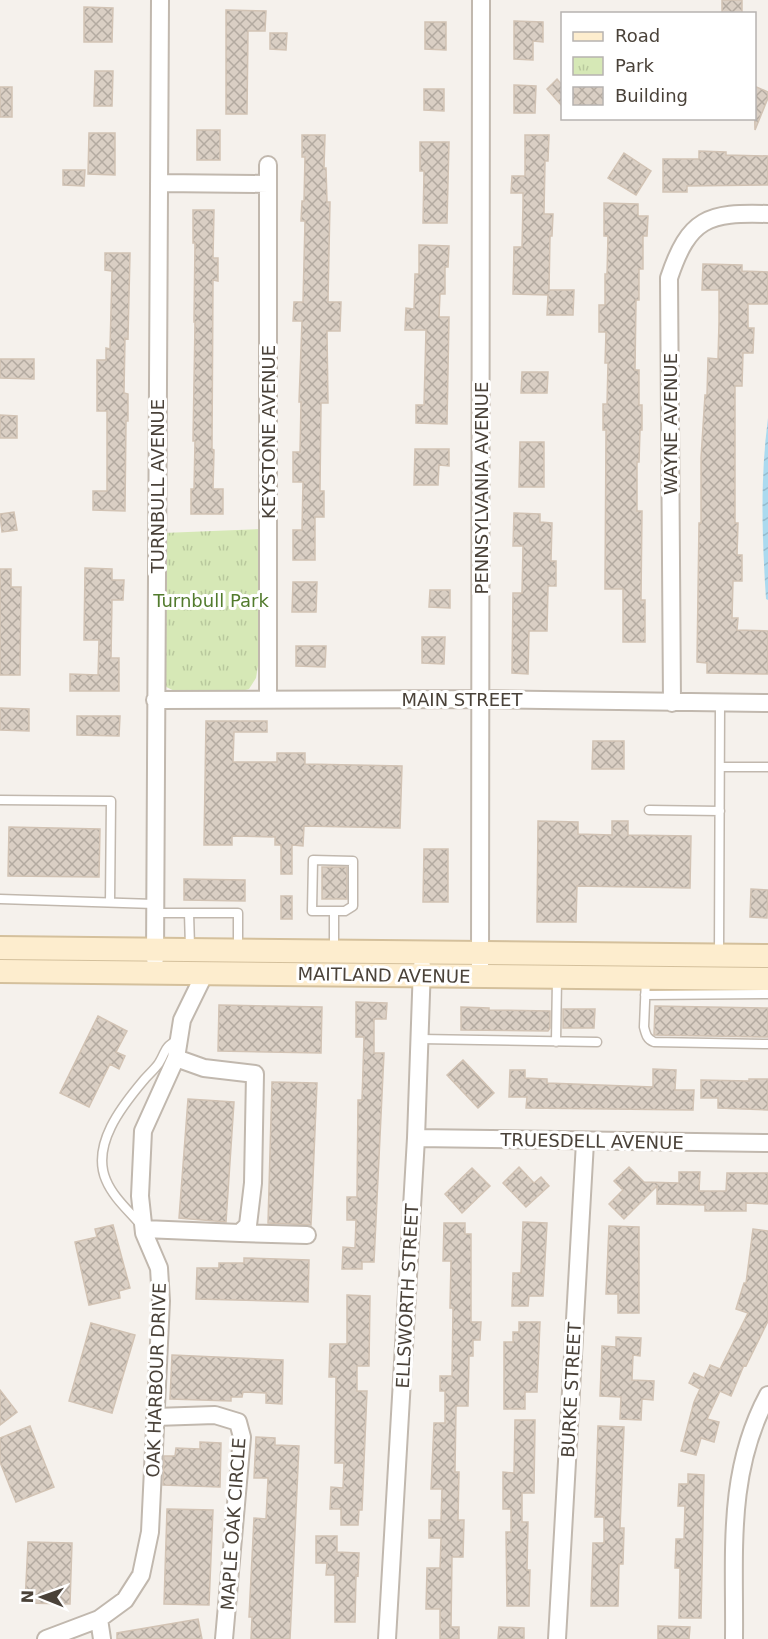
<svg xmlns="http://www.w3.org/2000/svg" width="768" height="1639" viewBox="0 0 768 1639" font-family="'DejaVu Sans',sans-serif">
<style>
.park{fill:url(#park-tufts)}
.water{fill:url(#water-waves)}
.building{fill:url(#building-cross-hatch);stroke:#d2c3b4;stroke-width:1.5}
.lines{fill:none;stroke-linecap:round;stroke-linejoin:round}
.lane-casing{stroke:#c1b8ae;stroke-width:11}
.street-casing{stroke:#c1b8ae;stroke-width:20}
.secondary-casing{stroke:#d4c09c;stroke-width:26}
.lane{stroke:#fff;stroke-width:8}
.street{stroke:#fff;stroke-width:16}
.secondary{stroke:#fdedce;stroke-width:22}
.labels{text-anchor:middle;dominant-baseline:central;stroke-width:6;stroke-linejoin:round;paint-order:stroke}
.street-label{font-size:18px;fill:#4a4239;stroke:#fff}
.park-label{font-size:18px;fill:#527b2d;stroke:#fff}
</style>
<defs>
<pattern id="park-tufts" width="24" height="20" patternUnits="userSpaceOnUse" patternTransform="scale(1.5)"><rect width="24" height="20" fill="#d6e8b6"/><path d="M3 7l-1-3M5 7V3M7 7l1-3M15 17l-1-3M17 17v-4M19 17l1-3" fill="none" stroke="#b9c89d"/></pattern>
<pattern id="water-waves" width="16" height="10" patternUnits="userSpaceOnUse" patternTransform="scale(1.5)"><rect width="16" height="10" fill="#abdaef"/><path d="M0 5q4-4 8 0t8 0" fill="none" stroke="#95bcce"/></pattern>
<pattern id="building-cross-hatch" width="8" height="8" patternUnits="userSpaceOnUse" patternTransform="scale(1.5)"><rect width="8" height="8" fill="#dacfc4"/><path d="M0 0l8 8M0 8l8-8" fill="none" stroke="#b3aaa0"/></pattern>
</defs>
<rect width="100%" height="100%" fill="#f5f1ec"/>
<path class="park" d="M260 529 258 666 256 678 249 689 238 692 179 693 164 686 163 533Z"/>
<path class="water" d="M768 418V600L766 599C762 538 760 478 768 418Z"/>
<path class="building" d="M722 0H742V14H722Z
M84 7 113 8 112 42H84Z
M226 10 266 11 265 31H248L247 114H226Z
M514 21 543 22V42L533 41V60L514 59Z
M425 22H446V50L425 49Z
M270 33H287L286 50 270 49Z
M95 71H113L112 106H94Z
M557 79 562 85V106L547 89Z
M514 85 536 86 535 113H514Z
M754 86 768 92V98L755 130Z
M0 87H12V117H0Z
M424 89H444V111L424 110Z
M197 130H220V160H197Z
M89 133H115V175L88 174Z
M302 135H325L324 168H326L327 202H330L328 302H341L340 331H327L328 403H321L320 491H324V517H315V560H293V530H302L303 482H293V452H300L301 402H299L302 321H293L294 302H303L305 221H301L302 201H304L305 157H302Z
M525 135H549L548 161H545L544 214H553L552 236H550L549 290H574L573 315H547L548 295 513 294 514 247H522L523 204V193H511L512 176H525Z
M420 142H449L447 223H423L424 171H420Z
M699 151 726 152V155L768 156V185L687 186V192H663V159H699Z
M624 153 651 171 636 195 608 178Z
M63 170H85L84 186 63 185Z
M604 203 638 204V216H648L647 236H643V269H639V300H636L635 370H639V405H642V430H640L639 462H637V511H642L641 600H645V642H623V589H605L606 430H603V404H607L608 363H605L606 332H599V305H605V274H607L608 236H604Z
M193 210H214L213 258H218V281L213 280 212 449 214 450 213 489H223V514H191V489H194L195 441H193L195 322H194L195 243H193Z
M419 245 449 246 448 267H445V294H440L439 317H449L447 424 416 423V405H424L426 330H405L406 308 414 309 415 274H419Z
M105 253H130L128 339 125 338 124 393 128 394V421H126L125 511 93 510V491H107V411H97V360H106V348L110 349 112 271 105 270Z
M703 264 742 265V271L768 272V304H748V328H754L753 353H743L742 386H735V523H738L737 555H742V581H733L732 618H738L737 630 768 631V674L707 673V663L697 662 699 523H701V458L705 395H707L708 358 718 359 719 322V290H702Z
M0 359H34V379L0 378Z
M522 372H548L547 393H521Z
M0 415 17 416V438H0Z
M520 442H544V487H519Z
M415 449H449V466L439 465 438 485H414Z
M14 512 17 530 2 532 0 514Z
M514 513 540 514V522L552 523 551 561H556V586H548L547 631H529L528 674 512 673 513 593H522L523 546H513Z
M85 568 112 569V580H124L123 600H112L111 658H119V691H70V674L98 675 99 640H84Z
M0 569H11V587H21L20 675H0Z
M293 582H317L316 612H292Z
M430 590H450V608L429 607Z
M422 637H445L444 664 422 663Z
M296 646H326L325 667 296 666Z
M0 708 29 709V731L0 730Z
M77 716H120L119 736 77 735Z
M206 721H267V732H234L233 762H277V753H305V764L402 766 400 828 304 826 303 846 292 845V874H281V845H275V837L232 836V845H204Z
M593 741H624V769H592Z
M538 821 578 822V834L612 835V821H628V835L691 836 690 888 577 886 576 922H537Z
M9 827 100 829 99 877 8 876Z
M424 849H448V902H423Z
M322 867H347V899H322Z
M184 879 245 880V901L184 900Z
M751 889 768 890 767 918 750 917Z
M281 896H292V919H281Z
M356 1002 387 1003 386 1019H374V1053H384L374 1262H362V1269H342L343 1247 355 1248 356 1220H347V1197H357L358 1100H362L364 1037H356Z
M219 1005 322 1007 321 1053 218 1051Z
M655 1006 768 1008V1037L654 1035Z
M461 1007 489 1008V1010L550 1011V1028L548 1031 461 1030Z
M563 1009H595L594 1028H563Z
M98 1016 127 1031 116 1052 125 1056 119 1069 110 1064 89 1107 60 1093Z
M463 1060 494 1093 478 1108 447 1075Z
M653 1069 676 1070 675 1090H694L693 1110 526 1108 527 1097H509L510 1070H525V1078L547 1079V1083L653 1087Z
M749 1079H768V1110L718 1108V1098H701V1080L749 1081Z
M272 1082 317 1083 311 1225 268 1223Z
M188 1099 234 1102 226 1222 179 1218Z
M519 1167 534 1183 541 1177 549 1186 526 1207 503 1183Z
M629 1167 644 1182 679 1183V1172H700L699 1191H726L727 1173H768V1204L746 1203V1211H705V1205L657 1204V1186L624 1219 609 1204 623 1190 614 1181Z
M472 1168 490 1186 462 1213 445 1194Z
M523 1222 547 1223 543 1296H529L528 1306H512L513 1273H521Z
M444 1223H465V1234H471V1322H481L480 1340H473V1356H469L468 1406H456L455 1472H459L458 1520H464L463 1557H452L451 1627H459V1639H440V1609H426L427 1568H440L441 1538H429V1520H441L442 1489H431L434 1423H445V1391H440V1376H452L453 1308H450L451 1261H443Z
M113 1225 130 1288 119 1291 120 1298 89 1305 75 1242 97 1237 95 1229Z
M609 1226 639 1227V1313H618V1294H606Z
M753 1229 768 1231V1321L746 1366 744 1365 731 1396 720 1391 707 1419 719 1422 714 1442 701 1438 696 1455 681 1451 694 1402 700 1389 689 1383 694 1373 704 1378 710 1365 720 1369 748 1313 736 1309 744 1283H746Z
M244 1258 309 1260 308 1302 196 1299 197 1268H219V1263H244Z
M347 1295 370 1296 369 1366H357V1391H367L362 1510H359L358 1525H341V1509H330L331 1487 343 1488 344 1463H335L336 1377H329L330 1344H347Z
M519 1322H540L537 1392H525V1409H504V1342H513V1332H519Z
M91 1323 135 1335 112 1413 69 1401Z
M616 1337 641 1338 640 1356 633 1355 632 1380 654 1381 653 1400 642 1399 641 1420 620 1419 621 1397 600 1396 602 1346 616 1347Z
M172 1355 283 1360 282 1404 266 1403V1393L243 1392 242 1397H231V1401L170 1399Z
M0 1390 17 1412 0 1425Z
M515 1420H535L534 1493H522V1522H528L527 1570H530L529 1606H507L506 1532H511V1509H503V1472L514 1473Z
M30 1426 54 1487 16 1502 0 1462V1438Z
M598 1426 624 1427 620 1528H624L623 1564H619L618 1606H591L593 1543H604V1517H595Z
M256 1437 275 1438V1445L299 1446 290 1639H251L252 1617H249L254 1518 266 1519 268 1478H254Z
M200 1442 221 1443 220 1487 163 1485 164 1456H175L176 1448 200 1449Z
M688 1474 704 1475 701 1618H679L680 1568H675L676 1539H684L685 1506H678L679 1484H688Z
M167 1509 213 1510 209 1605 164 1604Z
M316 1536H337V1552L359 1553 358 1576 356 1575 355 1622H335V1575H326L327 1563H316Z
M28 1542 72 1543 70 1604 25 1603Z
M198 1619 202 1639H117V1633Z
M658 1626 690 1627 689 1639H658Z
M499 1627 524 1628V1639H498Z"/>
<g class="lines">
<defs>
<path id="lane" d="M720 767H768
M0 800 111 801 110 902
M649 810 720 811
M0 899 154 904
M334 911H312L313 860 353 861V906L345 911H334V949
M155 913H189
M190 947 189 913H238V949
M719 955 720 703
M646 978 644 1027C646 1035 647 1039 654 1042L768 1044
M645 995 768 994
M420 1039 597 1042
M556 1042 557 979
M140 1224C128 1210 113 1197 106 1180 91 1145 122 1106 143 1081 148 1075 155 1069 159 1063 168 1048 162 1050 178 1039"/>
<path id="street" d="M268 165V699
M159 183 268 184
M155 700 480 699 768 703
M672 703 669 278C689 218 708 212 768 214
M155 959 160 0
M480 976 481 0
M416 1138 768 1143
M144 1229 240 1233 248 1225 253 1183 255 1074 204 1068 176 1058
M240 1233 307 1235
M155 1417 215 1415 238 1422 242 1437 224 1639
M99 1619 102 1639
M46 1639 99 1619 125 1600 141 1575 150 1532 161 1301 159 1268 144 1233 140 1196 143 1131 176 1058 182 1020 205 973
M387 1639 416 1138 422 966
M557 1639 585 1142
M734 1639C735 1553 726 1473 768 1395"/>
<path id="secondary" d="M0 948 768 956
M0 971 768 979"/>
</defs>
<use href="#lane" class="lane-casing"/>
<use href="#street" class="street-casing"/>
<use href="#secondary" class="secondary-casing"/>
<use href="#lane" class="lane"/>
<use href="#street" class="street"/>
<use href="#secondary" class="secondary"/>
</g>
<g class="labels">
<g class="street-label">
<text transform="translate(670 424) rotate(-90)">WAYNE AVENUE</text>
<text transform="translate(268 432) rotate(-90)">KEYSTONE AVENUE</text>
<text transform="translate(157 486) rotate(-90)">TURNBULL AVENUE</text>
<text transform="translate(481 488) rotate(-90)">PENNSYLVANIA AVENUE</text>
<text x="462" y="699">MAIN STREET</text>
<text transform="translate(384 975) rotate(1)">MAITLAND AVENUE</text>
<text transform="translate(592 1141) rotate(1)">TRUESDELL AVENUE</text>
<text transform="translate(407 1296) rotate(-87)">ELLSWORTH STREET</text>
<text transform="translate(156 1380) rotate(-88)">OAK HARBOUR DRIVE</text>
<text transform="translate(571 1390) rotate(-87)">BURKE STREET</text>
<text transform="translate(233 1524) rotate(-86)">MAPLE OAK CIRCLE</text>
</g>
<g class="park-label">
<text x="211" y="600">Turnbull Park</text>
</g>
</g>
<rect x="561" y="12" width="195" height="108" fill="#ffffff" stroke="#b7b3b0" stroke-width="1.5"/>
<rect x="573" y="32" width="30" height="9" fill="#fdedce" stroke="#b7b3b0" stroke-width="1.5"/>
<text x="615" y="42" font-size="18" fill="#4a4239">Road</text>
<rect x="573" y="57" width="30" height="18" fill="url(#park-tufts)" stroke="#b7b3b0" stroke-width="1.5"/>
<text x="615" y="72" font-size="18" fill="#4a4239">Park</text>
<rect x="573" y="87" width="30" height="18" fill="url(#building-cross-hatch)" stroke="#b7b3b0" stroke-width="1.5"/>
<text x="615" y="102" font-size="18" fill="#4a4239">Building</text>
<g transform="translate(42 1597) rotate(271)" stroke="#ffffff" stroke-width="4.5" paint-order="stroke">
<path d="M0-4.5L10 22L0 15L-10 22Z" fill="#4a4239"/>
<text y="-9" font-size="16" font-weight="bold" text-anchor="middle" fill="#4a4239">N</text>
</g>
</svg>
